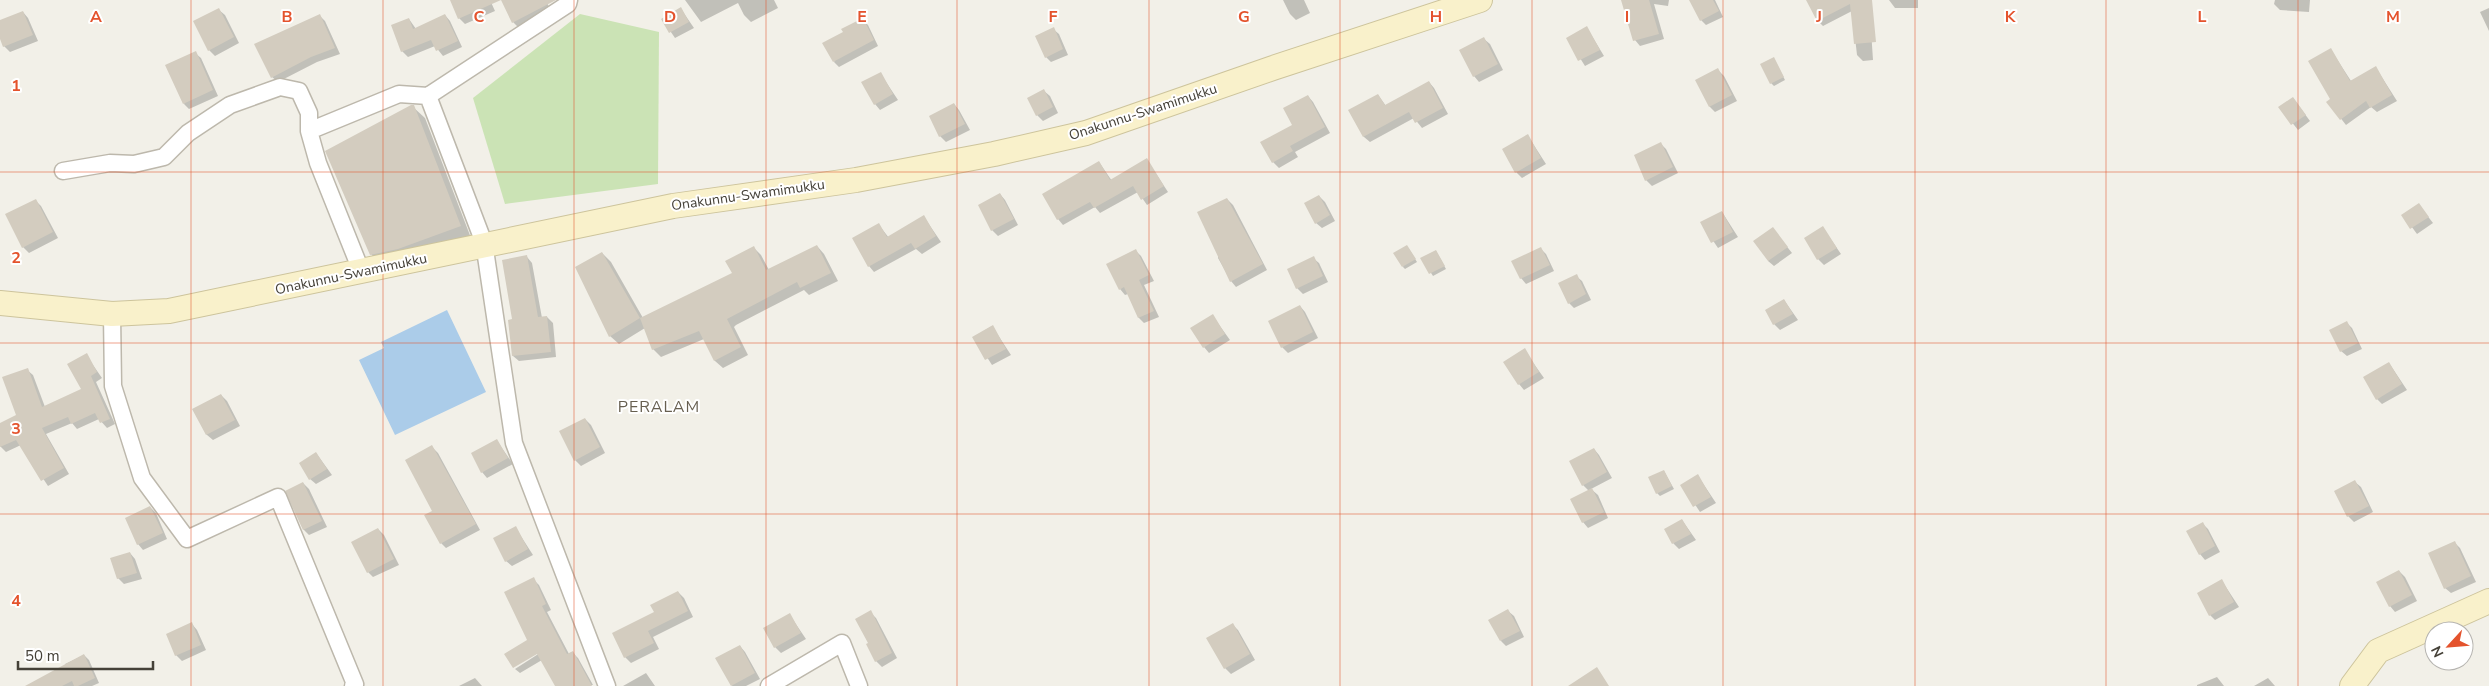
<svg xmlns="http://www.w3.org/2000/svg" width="2489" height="686" viewBox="0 0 2489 686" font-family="'Nunito Sans',sans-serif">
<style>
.green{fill:#cbe3b5}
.water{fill:#abcce9}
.shadow{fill:#0003}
.building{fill:#d3ccbf}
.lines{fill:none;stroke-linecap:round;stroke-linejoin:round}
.street-casing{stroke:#bdb8ac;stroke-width:19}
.secondary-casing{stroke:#cdc49c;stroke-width:26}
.street{stroke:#fff;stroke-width:16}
.secondary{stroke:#f9f1cb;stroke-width:24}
.grid{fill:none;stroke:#e4532d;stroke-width:1;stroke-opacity:0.55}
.labels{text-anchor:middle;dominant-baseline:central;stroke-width:4;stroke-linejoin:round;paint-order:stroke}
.street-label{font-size:14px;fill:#454138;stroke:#fff}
.quarter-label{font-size:16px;letter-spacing:1px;fill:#675f50;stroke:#fff}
.grid-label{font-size:16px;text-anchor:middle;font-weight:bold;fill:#e4532d;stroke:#fff;stroke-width:4;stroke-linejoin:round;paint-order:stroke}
</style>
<rect width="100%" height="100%" fill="#f2f0e8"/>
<path class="green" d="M580 14 659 32 658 184 505 204 473 98Z"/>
<path class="water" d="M447 310 486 392 395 435 359 360 384 348 381 342Z"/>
<path class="shadow" d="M452 0H490L495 11 465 24 459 18Z
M502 0H546L551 12 519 28 513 22Z
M685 0H774L778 8 751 22 744 15 738 3 701 22Z
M1283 0H1304L1310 13 1296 20 1290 14Z
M1630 0H1669L1668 6 1654 4 1664 39 1640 46 1635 40Z
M1693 0H1715L1723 17 1706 25 1701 20Z
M1807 0H1869L1873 60 1863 61 1857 55 1852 11 1823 26 1818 21Z
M1889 0H1918V8H1895Z
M2275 0H2310L2309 12 2280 10 2274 4Z
M2489 8V31L2480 12Z
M681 9 694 28 675 38 662 19Z
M219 10 225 15 239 43 215 56 209 50Z
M23 12 28 18 38 41 10 52 4 46 0 36V21Z
M319 15 325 21 340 54 317 62 278 82 272 77Z
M445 15 450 21 462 47 443 56 435 46 408 57 402 51 409 19 416 29Z
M863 20 868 25 878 46 839 67 834 62 845 32Z
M1587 28 1604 56 1585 66 1568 39Z
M1053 29 1059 34 1068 55 1051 62 1046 57Z
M1484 39 1490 44 1503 70 1479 82 1474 76Z
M2331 50 2351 81 2376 68 2397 101 2377 112 2371 107 2346 125 2328 102 2332 99Z
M195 53 201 58 218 96 189 109 184 104Z
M1774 59 1785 80 1774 86 1771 83Z
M1718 70 1724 76 1737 101 1715 112 1710 107 1697 81Z
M880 73 898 100 880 110 875 104Z
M1429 82 1434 88 1448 114 1422 128 1414 118 1370 142 1364 137 1350 111 1378 95 1386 106Z
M1044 91 1050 96 1058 113 1043 121 1037 115Z
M1308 96 1313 102 1330 133 1295 152 1298 157 1279 168 1273 162Z
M2293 98 2310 121 2298 130 2280 107Z
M954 104 959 110 970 130 946 142 940 136Z
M413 107 425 118 471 238 382 266 371 254Z
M1528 136 1546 164 1522 178 1516 172Z
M1661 144 1666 149 1678 173 1652 186 1646 180Z
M1147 160 1168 192 1147 205 1138 192 1100 213 1095 207 1063 225 1058 219 1099 162 1112 181Z
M1000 194 1005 200 1018 225 998 236 992 230Z
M1319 196 1325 202 1335 221 1322 228 1316 223Z
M1227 199 1233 205 1267 270 1236 287 1231 281 1218 258Z
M35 200 41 206 58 238 29 253 23 247Z
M2419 205 2433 223 2417 234 2403 215Z
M1722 212 1738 237 1718 248 1701 223Z
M924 217 941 242 922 254 916 249 874 272 869 266 879 225 889 238Z
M1823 228 1841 254 1824 265 1818 259Z
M1773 229 1792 253 1774 266 1768 261Z
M817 246 824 254 838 281 809 295 804 290 736 325 734 327 748 355 723 368 715 361 704 339 661 357 653 349 645 328 619 344 610 336 602 253 611 262 643 318 733 274 753 247 761 255 769 270Z
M1409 249 1417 262 1405 269 1403 267Z
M1541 249 1546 254 1554 271 1526 284 1521 278Z
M1135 250 1141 256 1154 281 1144 285 1159 317 1144 323 1139 318 1128 294 1125 295 1120 289Z
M1436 251 1446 269 1433 276 1422 259Z
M527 257 532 263 542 318 547 317 553 323 556 357 519 361 513 356 514 320Z
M1313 258 1319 263 1328 282 1303 294 1297 288Z
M1576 276 1582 281 1591 300 1574 308 1569 303Z
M1784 300 1798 320 1780 330 1774 324Z
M1300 306 1305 312 1318 338 1288 353 1282 347Z
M1212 315 1230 340 1209 353 1204 347Z
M2347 323 2352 328 2362 349 2347 356 2341 351Z
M992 326 1011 355 992 365 974 337Z
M1524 350 1544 378 1524 390 1519 384Z
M86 355 102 378 96 382 115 424 107 428 99 419 77 429 72 423 46 434 69 474 48 486 21 445 6 452 0 446V424L18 416 27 370 33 375 45 407 83 390Z
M2389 363 2407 390 2382 404 2377 399Z
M221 395 227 401 240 426 213 440 207 435 194 409Z
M585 419 591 425 605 453 581 466 575 460Z
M497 441 513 464 487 478 482 472Z
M432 447 438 453 480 530 446 548 441 543 434 511Z
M1594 449 1599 455 1612 478 1591 489 1598 495 1608 518 1588 528 1583 522 1589 491 1583 485Z
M316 453 332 475 316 484 310 479Z
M1664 471 1674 489 1660 496 1657 493Z
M1698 476 1716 503 1700 512 1682 485Z
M2355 482 2361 487 2373 512 2354 522 2348 516 2335 492Z
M303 483 309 489 327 527 309 535 304 530 287 491Z
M150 507 156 513 167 539 143 550 138 544Z
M1682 520 1696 540 1679 549 1673 543Z
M2202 523 2208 529 2220 552 2205 560 2200 554Z
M515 527 533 555 512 566 506 561Z
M378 529 384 535 399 565 373 577 368 572Z
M2454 542 2460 548 2476 582 2451 593 2445 588Z
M130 553 135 559 142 579 124 584 118 578Z
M2399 571 2405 577 2417 601 2395 612 2390 606Z
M533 579 539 585 551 610 547 612 569 654 572 652 578 658 593 685 556 686 542 660 520 673 515 669 543 651 528 641Z
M2222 581 2239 607 2215 620 2210 615Z
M678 592 684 598 693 617 653 637 659 649 631 663 625 657 655 612Z
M1508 611 1514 616 1524 637 1506 646 1501 641Z
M870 612 876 618 897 658 882 667 876 661 870 644Z
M789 614 806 639 781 653 775 647Z
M192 624 197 630 206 650 182 661 176 655Z
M1232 624 1238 630 1255 660 1231 674 1225 668Z
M740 646 745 652 760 679 746 686H732Z
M84 655 89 660 99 683 92 686H51L66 667 65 664Z
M646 673 655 686H623Z
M2217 677 2224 686H2197V685Z
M475 678 482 686H459Z
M2268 678 2275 686H2254Z"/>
<path class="building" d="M450 0H556L512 23 501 0 458 19Z
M1621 0H1649L1659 34 1633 41Z
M1689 0H1713L1719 11 1700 21Z
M1806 0H1872L1876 42 1854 44 1850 4 1817 21Z
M681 7 689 22 669 33 661 19Z
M219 8 234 37 208 51 193 21Z
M23 11 33 35 3 47 0 39V20Z
M320 14 335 48 311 57 271 78 254 44Z
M445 14 458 41 436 51 431 40 401 52 391 25 409 18 413 29Z
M863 18 874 40 833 62 822 43 843 32 841 29Z
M1587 26 1600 50 1578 61 1566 38Z
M1054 27 1063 49 1045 58 1035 36Z
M1484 37 1498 64 1473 77 1459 50Z
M2331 48 2350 81 2376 66 2392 95 2370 108 2366 101 2340 120 2326 102 2330 99 2308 61Z
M196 51 213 90 183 104 165 65Z
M1774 57 1784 77 1770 84 1760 64Z
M1718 68 1732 95 1709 107 1695 80Z
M881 72 893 94 874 105 861 82Z
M1429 81 1443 108 1415 123 1409 112 1363 137 1348 110 1378 94 1385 105Z
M1044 89 1053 107 1036 116 1027 98Z
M1308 95 1325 127 1290 146 1293 151 1272 163 1260 142 1292 125 1283 108Z
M2293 97 2306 115 2291 125 2278 107Z
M954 103 965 124 939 137 929 116Z
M411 105H414L461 226 398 249 370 255 325 151Z
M1528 134 1541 158 1515 173 1502 149Z
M1661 142 1673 167 1645 181 1634 155Z
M1147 158 1164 186 1141 200 1133 186 1094 208 1090 202 1057 220 1042 194 1099 161 1110 180Z
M1000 193 1014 219 991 231 978 205Z
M1319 195 1330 215 1315 224 1304 203Z
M1227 198 1263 264 1230 282 1197 212Z
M36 199 53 232 22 248 5 214Z
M2419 203 2429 217 2410 229 2401 215Z
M1722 211 1733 232 1711 243 1700 222Z
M924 215 936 236 915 249 911 243 868 267 852 238 879 223 887 237Z
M1823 226 1837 248 1817 260 1804 238Z
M1773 227 1788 247 1768 261 1753 241Z
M817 245 831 273 800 288 797 282 727 319 741 347 714 361 699 331 652 350 640 318 732 273 725 261 754 246 766 270Z
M1407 245 1416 259 1402 267 1393 253Z
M1541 247 1550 265 1520 279 1511 261Z
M1136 249 1149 275 1139 280 1154 311 1138 318 1124 287 1119 290 1106 264Z
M1436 250 1445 266 1429 274 1420 258Z
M602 252 640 318 609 337 575 267Z
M527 255 538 317 547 316 551 352 512 356 508 320 512 319 502 260Z
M1314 256 1323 276 1296 289 1287 269Z
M1577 274 1586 294 1568 304 1558 283Z
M1784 299 1793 314 1773 325 1765 310Z
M1300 305 1313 332 1281 348 1268 321Z
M1213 314 1225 334 1203 348 1190 328Z
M2347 321 2358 343 2340 352 2329 330Z
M993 325 1006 349 985 360 972 337Z
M1525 348 1539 372 1518 385 1503 362Z
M87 353 97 372 91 376 110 419 100 423 95 413 71 424 68 417 42 428 64 468 41 481 16 440 0 447V423L16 415 2 377 28 368 42 407 81 389 67 364Z
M2389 362 2402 384 2376 400 2363 377Z
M221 394 235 420 206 435 192 409Z
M585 418 600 447 574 461 559 431Z
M497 439 508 458 481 473 471 453Z
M432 445 476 524 440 544 424 515 432 511 405 460Z
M1594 448 1607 472 1582 486 1569 461Z
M316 452 327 469 309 480 299 463Z
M1664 470 1672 486 1656 494 1648 477Z
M1698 474 1711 497 1693 507 1680 485Z
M2355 480 2369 506 2347 517 2334 491Z
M303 482 322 521 303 530 285 491Z
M1592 488 1604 512 1582 523 1570 499Z
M150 506 163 533 137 545 125 518Z
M1682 519 1691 534 1672 544 1664 529Z
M2203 522 2215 546 2199 555 2186 531Z
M516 526 528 549 505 562 493 538Z
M378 528 394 559 367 573 351 542Z
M2455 541 2471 576 2444 589 2428 553Z
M130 552 137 573 117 579 110 558Z
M2399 570 2412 595 2389 607 2376 582Z
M534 577 546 604 542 606 567 654 573 651 592 686H555L537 654 513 668 504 654 527 640 504 592Z
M2222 579 2234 602 2209 616 2197 593Z
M678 591 688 611 648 631 654 643 624 658 612 633 654 612 650 605Z
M1508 609 1520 631 1500 641 1488 620Z
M871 610 892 653 875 662 866 644 868 643 855 619Z
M790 613 801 633 774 648 763 628Z
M192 622 201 645 175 656 166 634Z
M1233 623 1250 654 1224 669 1206 638Z
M740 645 755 673 731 686 715 658Z
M84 654 95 678 78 686H74L72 681 62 686H25Z
M1597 667 1609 686H1568Z"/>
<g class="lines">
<defs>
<path id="street" d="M569 0 568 4 428 96 484 243 514 443 607 686
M309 131 399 94 428 96
M63 171 110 163 134 164 164 157 188 133 230 105 280 87 299 91 309 113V131L318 163 362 273
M112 314 113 386 142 478 187 539 278 497 355 684 353 686
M769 686 842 643 859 686"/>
<path id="secondary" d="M0 303 112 314 169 311 673 206 856 180 994 154 1086 133 1273 68 1480 0
M2352 686 2378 651 2489 601"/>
</defs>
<use href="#street" class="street-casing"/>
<use href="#secondary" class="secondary-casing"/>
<use href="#street" class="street"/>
<use href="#secondary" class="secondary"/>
</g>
<path class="grid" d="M191 0V686M383 0V686M574 0V686M766 0V686M957 0V686M1149 0V686M1340 0V686M1532 0V686M1723 0V686M1915 0V686M2106 0V686M2298 0V686M0 172H2489M0 343H2489M0 514H2489"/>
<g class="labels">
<g class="street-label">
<text transform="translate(1143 112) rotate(-18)">Onakunnu-Swamimukku</text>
<text transform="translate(748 195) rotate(-8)">Onakunnu-Swamimukku</text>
<text transform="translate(351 274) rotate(-12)">Onakunnu-Swamimukku</text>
</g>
<g class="quarter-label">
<text x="659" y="407">PERALAM</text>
</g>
</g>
<g class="grid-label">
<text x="96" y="22">A</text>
<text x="287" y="22">B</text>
<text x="479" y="22">C</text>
<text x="670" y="22">D</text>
<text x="862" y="22">E</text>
<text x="1053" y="22">F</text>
<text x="1244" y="22">G</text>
<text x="1436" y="22">H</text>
<text x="1627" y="22">I</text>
<text x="1819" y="22">J</text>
<text x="2010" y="22">K</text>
<text x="2202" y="22">L</text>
<text x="2393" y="22">M</text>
<text x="16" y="91">1</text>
<text x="16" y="263">2</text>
<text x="16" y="434">3</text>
<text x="16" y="606">4</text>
</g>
<g transform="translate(2449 646) rotate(244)"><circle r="24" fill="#ffffff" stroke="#b5b3af"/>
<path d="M0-4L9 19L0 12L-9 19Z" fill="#e4532d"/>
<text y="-8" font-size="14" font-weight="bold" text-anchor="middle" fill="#454138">N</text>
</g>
<path d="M18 661v8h135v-8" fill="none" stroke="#454138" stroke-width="2.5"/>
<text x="25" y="661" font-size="15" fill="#454138" stroke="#ffffff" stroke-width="4" paint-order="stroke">50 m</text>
</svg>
